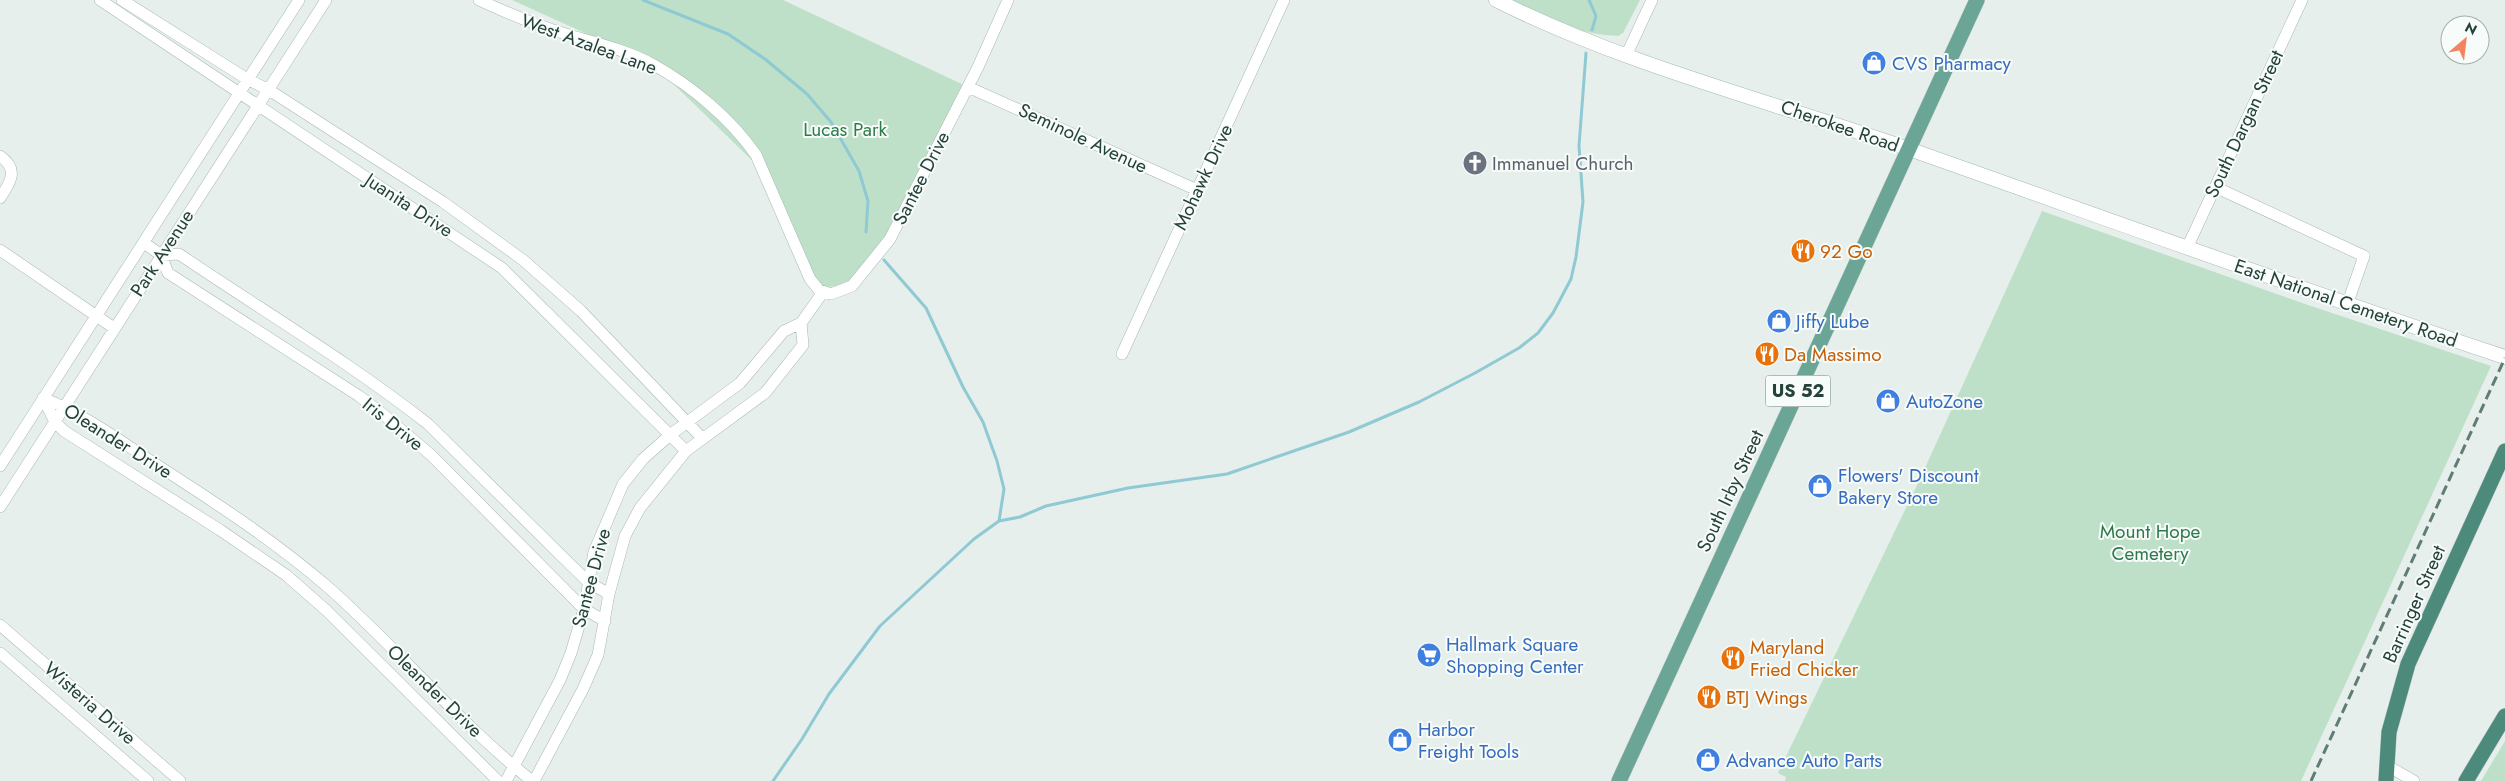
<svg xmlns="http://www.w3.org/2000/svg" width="2505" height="781" viewBox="0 0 2505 781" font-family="Jost,sans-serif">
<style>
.green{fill:#bfe0c8}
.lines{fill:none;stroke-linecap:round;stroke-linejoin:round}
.stream{stroke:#8ec9d4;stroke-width:3}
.minor-casing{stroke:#a8b8b2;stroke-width:12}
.tertiary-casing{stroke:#a8b8b2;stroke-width:15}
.primary-casing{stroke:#c2cac8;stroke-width:16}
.trunk-casing{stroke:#c2cac8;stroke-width:16}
.minor{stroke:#fff;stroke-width:11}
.tertiary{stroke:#fff;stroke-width:14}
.primary{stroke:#6aa596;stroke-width:15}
.trunk{stroke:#4c8a7c;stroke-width:15}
.rail{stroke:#5f7d75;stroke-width:3;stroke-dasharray:10 5;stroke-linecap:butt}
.labels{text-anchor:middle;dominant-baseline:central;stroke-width:4;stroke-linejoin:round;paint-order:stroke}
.shield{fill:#f7fbf9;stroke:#637a73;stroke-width:1}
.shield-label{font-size:18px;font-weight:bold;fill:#24423a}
.street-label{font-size:19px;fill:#24423a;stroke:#f7fbf9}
.shop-label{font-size:19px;fill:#366cbe;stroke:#f7fbf9;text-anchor:start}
.park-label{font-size:19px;fill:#2d7a4b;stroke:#f7fbf9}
.worship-label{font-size:19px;fill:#5b616d;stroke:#f7fbf9;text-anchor:start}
.food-label{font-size:19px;fill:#c56008;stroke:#f7fbf9;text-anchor:start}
</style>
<rect width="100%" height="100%" fill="#e6efeb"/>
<path class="green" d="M512 0H783L968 87 904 215 852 286 815 287 766 174 653 64Z
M1511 0H1640L1623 33 1618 36C1580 35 1543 18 1511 0Z
M2042 211 2305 304 2491 366 2301 781H1785L1786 777 1778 773 1919 481Z
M2505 741V781H2481Z"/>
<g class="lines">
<path class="stream" d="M643 0 728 34 765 59 807 94 831 122 859 171 868 201 866 232
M1589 0 1596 16 1592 30
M884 260 926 308 963 387 983 422 997 461 1004 489 999 521
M773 781 802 739 829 694 880 626 974 539 999 521 1020 517 1046 506 1128 488 1227 474 1349 432 1419 402 1475 373 1519 348 1538 333 1553 313 1571 279 1576 257 1583 202 1579 146 1586 53"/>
<defs>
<path id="minor" d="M100 0 502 268 686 451
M122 0 247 79 269 90 443 202 523 260 581 311 702 438
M479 0C503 11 528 22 553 30 586 41 623 48 654 65 693 87 731 119 756 155L810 279 819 290 831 294 852 286 890 239 978 67 1008 0
M1626 56 1652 0
M968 87 1197 190
M0 156C19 169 11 182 0 198
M2215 187 2364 256 2347 305
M144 243 161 255 168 273 359 396 384 415 431 455 584 609 605 621
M2187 248 2302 0
M0 250 114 328
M161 255 179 254C263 311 349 362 428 424L588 582 609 594
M1122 354 1284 0
M43 398C84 414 120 441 157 465 216 503 276 542 329 588 399 650 459 723 532 781
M43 398 55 422 64 431 220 530 286 575 326 610 498 781
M0 466 299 0
M0 507 326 0
M0 625 180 781
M0 653 148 781
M2386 765 2414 781
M506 781 560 680 571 653 584 609 594 552 623 484 643 459 670 435 740 383 784 331 801 323 823 292
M534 781 583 689 598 655 609 594 625 536 640 508 686 451 765 393 803 345 801 323"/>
<path id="tertiary" d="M1496 0C1626 65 1769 101 1906 148 2105 218 2304 291 2505 357"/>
<path id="primary" d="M1619 781 1977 0"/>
<path id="trunk" d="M2386 781 2389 732 2408 664 2505 451
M2466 781 2505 716"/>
</defs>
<use href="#minor" class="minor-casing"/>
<use href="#tertiary" class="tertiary-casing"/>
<use href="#primary" class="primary-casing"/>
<use href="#trunk" class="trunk-casing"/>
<use href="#minor" class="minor"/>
<use href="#tertiary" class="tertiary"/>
<use href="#primary" class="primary"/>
<use href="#trunk" class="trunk"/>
<path class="rail" d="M2311 781 2505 358"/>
</g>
<defs>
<symbol id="shop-disc" viewBox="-11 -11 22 22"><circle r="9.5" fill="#3f7fe0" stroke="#f7fbf9"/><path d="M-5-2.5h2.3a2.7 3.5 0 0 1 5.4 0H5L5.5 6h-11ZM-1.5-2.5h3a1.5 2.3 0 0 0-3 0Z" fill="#fff"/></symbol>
<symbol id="church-disc" viewBox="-11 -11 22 22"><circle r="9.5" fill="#6b7280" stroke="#f7fbf9"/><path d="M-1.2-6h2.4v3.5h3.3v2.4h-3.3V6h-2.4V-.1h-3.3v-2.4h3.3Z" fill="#fff"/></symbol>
<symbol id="restaurant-disc" viewBox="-11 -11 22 22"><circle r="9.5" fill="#e8710a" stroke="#f7fbf9"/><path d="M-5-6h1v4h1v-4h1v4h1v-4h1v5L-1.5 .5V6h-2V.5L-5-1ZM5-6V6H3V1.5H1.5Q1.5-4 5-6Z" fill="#fff"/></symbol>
<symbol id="supermarket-disc" viewBox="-11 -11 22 22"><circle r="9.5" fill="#3f7fe0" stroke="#f7fbf9"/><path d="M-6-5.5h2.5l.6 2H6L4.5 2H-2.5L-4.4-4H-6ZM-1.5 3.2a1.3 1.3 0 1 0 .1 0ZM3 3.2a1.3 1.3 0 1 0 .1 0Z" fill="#fff"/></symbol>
</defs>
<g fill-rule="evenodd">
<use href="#shop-disc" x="1860" y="49" width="28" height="28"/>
<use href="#church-disc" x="1461" y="149" width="28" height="28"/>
<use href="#restaurant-disc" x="1789" y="237" width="28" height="28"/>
<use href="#shop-disc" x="1765" y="307" width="28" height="28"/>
<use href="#restaurant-disc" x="1753" y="340" width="28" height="28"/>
<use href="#shop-disc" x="1874" y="387" width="28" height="28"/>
<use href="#shop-disc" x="1806" y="472" width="28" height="28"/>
<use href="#supermarket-disc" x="1415" y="641" width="28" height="28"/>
<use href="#restaurant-disc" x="1719" y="644" width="28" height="28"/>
<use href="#restaurant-disc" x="1695" y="683" width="28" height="28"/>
<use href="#shop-disc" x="1386" y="726" width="28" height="28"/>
<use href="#shop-disc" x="1694" y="746" width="28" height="28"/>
</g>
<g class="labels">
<rect class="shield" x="1765.5" y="375.5" width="65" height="31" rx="4"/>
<g class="shield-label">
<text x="1798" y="391">US 52</text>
</g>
<g class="street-label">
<text transform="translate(589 44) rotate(20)">West Azalea Lane</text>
<text transform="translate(2244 124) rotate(-65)">South Dargan Street</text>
<text transform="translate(1840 126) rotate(19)">Cherokee Road</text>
<text transform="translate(1083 138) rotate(25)">Seminole Avenue</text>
<text transform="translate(1203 177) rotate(-65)">Mohawk Drive</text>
<text transform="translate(921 178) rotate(-63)">Santee Drive</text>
<text transform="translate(409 205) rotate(33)">Juanita Drive</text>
<text transform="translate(162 253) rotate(-57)">Park Avenue</text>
<text transform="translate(2346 303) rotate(19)">East National Cemetery Road</text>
<text transform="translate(393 424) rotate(39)">Iris Drive</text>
<text transform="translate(118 441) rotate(32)">Oleander Drive</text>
<text transform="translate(1730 491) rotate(-65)">South Irby Street</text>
<text transform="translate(591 578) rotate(-75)">Santee Drive</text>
<text transform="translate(2414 604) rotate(-66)">Barringer Street</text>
<text transform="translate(435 691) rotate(44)">Oleander Drive</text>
<text transform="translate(90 703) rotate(41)">Wisteria Drive</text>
</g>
<g class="shop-label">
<text x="1892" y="63">CVS Pharmacy</text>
<text x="1796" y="321">Jiffy Lube</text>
<text x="1906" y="401">AutoZone</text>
<text x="1838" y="475">Flowers' Discount<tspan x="1838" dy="22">Bakery Store</tspan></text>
<text x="1446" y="644">Hallmark Square<tspan x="1446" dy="22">Shopping Center</tspan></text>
<text x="1418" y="729">Harbor<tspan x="1418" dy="22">Freight Tools</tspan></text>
<text x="1726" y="760">Advance Auto Parts</text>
</g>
<g class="park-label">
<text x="845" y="129">Lucas Park</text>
<text x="2150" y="531">Mount Hope<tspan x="2150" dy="22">Cemetery</tspan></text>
</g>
<g class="worship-label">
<text x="1492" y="163">Immanuel Church</text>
</g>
<g class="food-label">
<text x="1820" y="251">92 Go</text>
<text x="1784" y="354">Da Massimo</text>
<text x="1750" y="647">Maryland<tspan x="1750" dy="22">Fried Chicker</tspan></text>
<text x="1726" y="697">BTJ Wings</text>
</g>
</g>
<g transform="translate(2465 40) rotate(28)"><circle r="24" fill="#f7fbf9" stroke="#a3b1ad"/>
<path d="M0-4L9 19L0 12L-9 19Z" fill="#f4845f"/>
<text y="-8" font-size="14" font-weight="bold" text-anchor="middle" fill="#24423a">N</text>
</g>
</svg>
